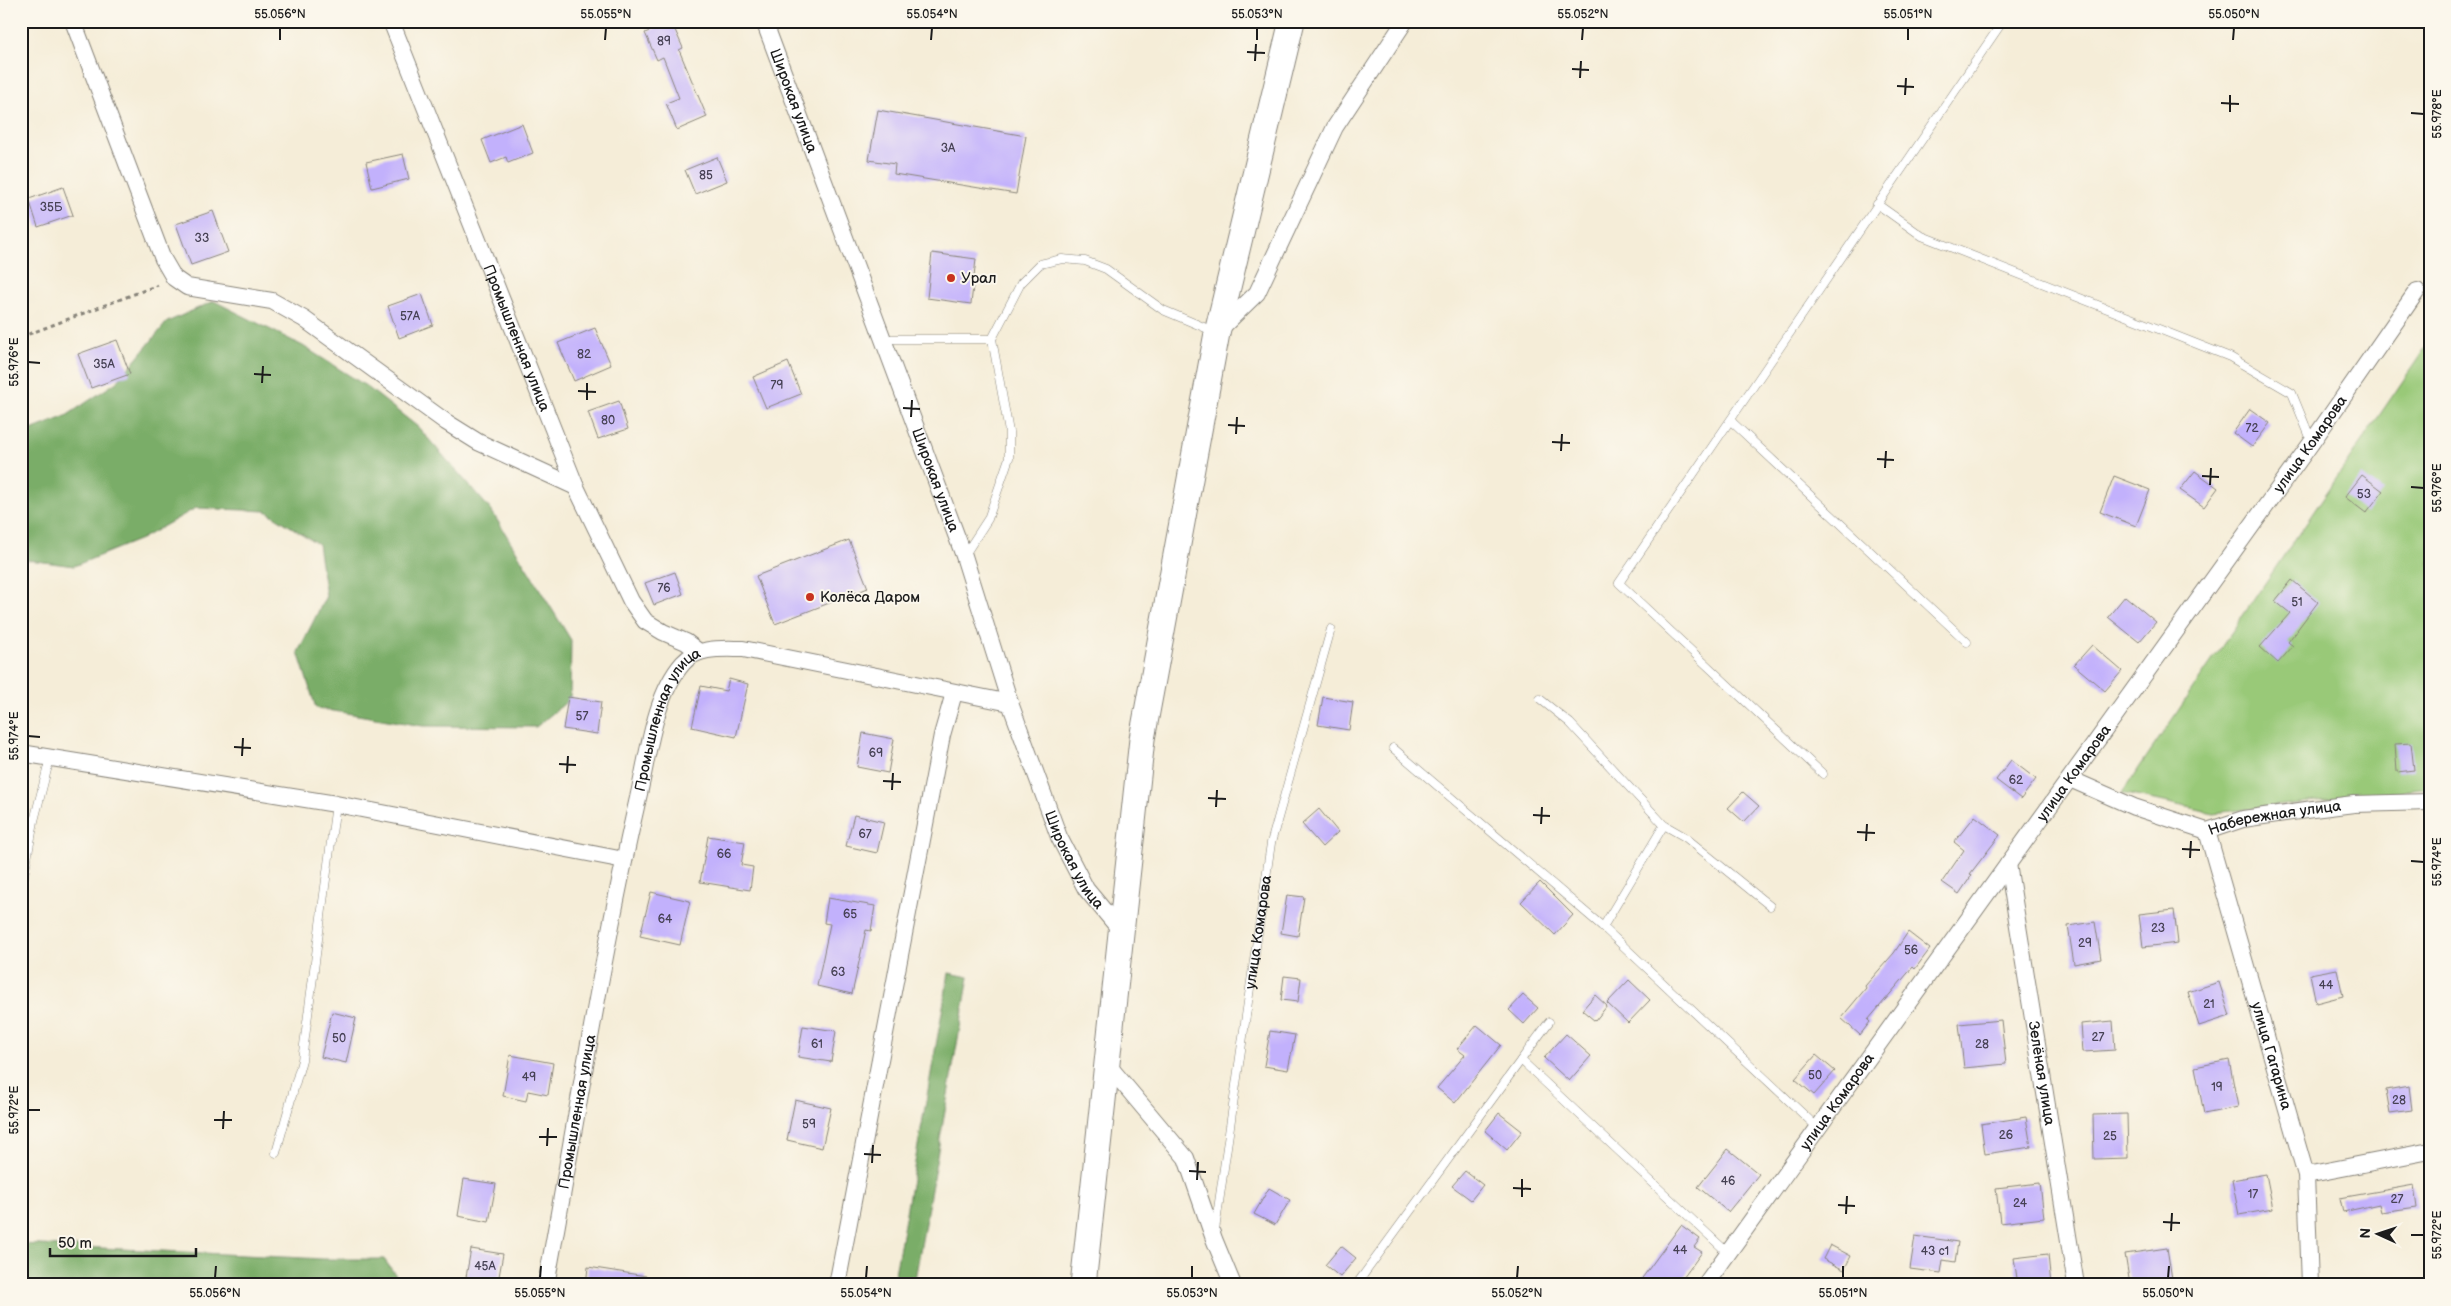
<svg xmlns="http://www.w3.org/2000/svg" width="2451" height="1306" viewBox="0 0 2451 1306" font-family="'Balsamiq Sans',sans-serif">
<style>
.green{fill:#99c978;stroke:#5a724a}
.forest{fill:#7aad68;stroke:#4b6442}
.building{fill:#c2b1fc}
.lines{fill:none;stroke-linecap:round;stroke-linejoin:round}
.lane-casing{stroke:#88847a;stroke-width:9}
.street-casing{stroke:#88847a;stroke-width:18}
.primary-casing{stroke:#88847a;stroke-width:27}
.path{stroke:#88847a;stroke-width:3;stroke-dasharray:4 4;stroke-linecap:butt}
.lane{stroke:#fff;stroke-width:8}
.street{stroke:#fff;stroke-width:16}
.primary{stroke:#fff;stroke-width:25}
.ticks{fill:none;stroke:#1c1c1c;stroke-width:2}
.poi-dot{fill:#c8321e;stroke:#fbf7ec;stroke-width:2}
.labels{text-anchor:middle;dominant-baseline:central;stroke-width:4;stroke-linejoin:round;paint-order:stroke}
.number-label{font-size:12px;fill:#464154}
.street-label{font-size:15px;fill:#1c1c1c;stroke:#fbf7ec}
.poi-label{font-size:15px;fill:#1c1c1c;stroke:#fbf7ec;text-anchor:start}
.neatline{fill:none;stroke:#1c1c1c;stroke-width:2}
.ticks-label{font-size:12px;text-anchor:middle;fill:#1c1c1c}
</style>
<rect width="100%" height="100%" fill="#fbf7ec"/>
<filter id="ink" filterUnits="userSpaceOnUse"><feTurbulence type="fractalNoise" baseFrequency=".02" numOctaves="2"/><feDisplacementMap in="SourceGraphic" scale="10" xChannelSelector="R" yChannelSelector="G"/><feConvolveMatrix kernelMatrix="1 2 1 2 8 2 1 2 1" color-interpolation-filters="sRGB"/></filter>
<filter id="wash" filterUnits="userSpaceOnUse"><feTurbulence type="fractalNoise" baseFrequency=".0096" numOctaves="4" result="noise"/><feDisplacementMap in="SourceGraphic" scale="20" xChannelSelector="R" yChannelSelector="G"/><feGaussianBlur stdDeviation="1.12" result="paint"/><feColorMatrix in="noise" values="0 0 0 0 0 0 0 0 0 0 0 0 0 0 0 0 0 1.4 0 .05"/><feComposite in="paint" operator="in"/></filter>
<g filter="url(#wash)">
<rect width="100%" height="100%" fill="#f5edd8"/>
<path class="green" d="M2430 341V788L2214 813 2122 793Z"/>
<path class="forest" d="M214 301 303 346 366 386 418 427 491 510 571 640 570 699 536 727 423 726 316 708 298 652 326 596 318 544 266 511 196 508 141 539 74 566 21 559V434L66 416 118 381 167 322Z
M949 973 969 977 914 1285H893Z
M21 1244 324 1259H384L403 1285H21Z"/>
<g id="blocks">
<path class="building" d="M671 21 683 48 679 50 707 117 677 130 666 103 679 98 663 57 657 60 645 33Z
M878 110 1026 136 1016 194 894 174 895 164 869 160Z
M522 124 533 153 508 163 506 157 491 163 482 140Z
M403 154 409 179 372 188 366 162Z
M717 157 727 181 695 194 685 170Z
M63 187 73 215 38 227 29 199Z
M213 211 228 252 191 265 176 224Z
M932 253 976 259 971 304 927 298Z
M422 294 433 325 399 338 388 306Z
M595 328 611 365 574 381 558 343Z
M117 340 130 374 91 388 78 354Z
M788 362 801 394 766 408 753 377Z
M619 401 628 429 598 439 588 412Z
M2250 409 2270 423 2252 447 2233 433Z
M2195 471 2218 488 2204 507 2180 490Z
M2362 475 2383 491 2366 513 2345 497Z
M2114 476 2150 490 2136 526 2100 512Z
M849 540 868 588 775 624 756 576Z
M675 572 683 594 654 605 645 583Z
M2292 580 2318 602 2288 642 2293 646 2278 663 2260 647 2290 613 2275 601Z
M2125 596 2156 622 2139 642 2108 617Z
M2092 645 2122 671 2105 691 2074 665Z
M729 679 748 684 736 737 692 727 701 686 726 691Z
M568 697 601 702 597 734 563 729Z
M1323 697 1353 702 1349 730 1318 725Z
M863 733 894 739 888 773 857 767Z
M2411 743 2414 770 2397 772 2395 744Z
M2011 760 2036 779 2021 799 1996 780Z
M1743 792 1759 806 1744 822 1728 808Z
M1319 809 1338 832 1322 847 1302 824Z
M854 815 884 822 877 853 846 846Z
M1975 816 2000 835 1970 874 1972 875 1959 894 1942 882 1964 850 1954 842Z
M708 836 745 842 741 865 753 867 750 890 700 882Z
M1540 882 1573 915 1555 935 1521 902Z
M651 892 690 901 680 945 640 936Z
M1287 895 1304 897 1298 936 1281 933Z
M828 898 875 906 871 931 866 930 852 994 817 986 830 924 824 923Z
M2174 910 2178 943 2143 947 2139 914Z
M2095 922 2101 959 2074 964 2068 926Z
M1908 932 1930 949 1915 969 1913 967 1868 1020 1870 1022 1860 1035 1841 1018 1866 988 1865 986 1894 953Z
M2337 969 2343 996 2316 1003 2310 974Z
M1284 976 1301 978 1298 1002 1281 1000Z
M1629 980 1650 1000 1628 1023 1607 1003Z
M2219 982 2230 1016 2199 1026 2188 992Z
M1523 995 1538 1008 1524 1024 1509 1010Z
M1595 995 1607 1006 1595 1021 1582 1010Z
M332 1012 356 1018 346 1063 321 1057Z
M2001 1020 2006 1064 1964 1068 1959 1024Z
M2113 1021 2115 1050 2083 1052 2081 1024Z
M1477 1025 1501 1045 1455 1103 1437 1088 1465 1055 1457 1049Z
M803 1026 836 1031 831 1062 798 1057Z
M1270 1031 1295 1035 1288 1070 1264 1066Z
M1566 1034 1591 1056 1569 1081 1544 1058Z
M510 1055 553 1063 548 1095 528 1091 526 1101 503 1096Z
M1816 1055 1835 1071 1814 1095 1795 1079Z
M2229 1060 2238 1107 2204 1114 2195 1067Z
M2409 1086 2412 1110 2390 1113 2386 1090Z
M795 1100 831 1108 822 1148 787 1140Z
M1499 1113 1522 1131 1507 1150 1485 1131Z
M2127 1114 2128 1158 2094 1159 2093 1115Z
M2026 1117 2031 1147 1985 1154 1981 1124Z
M1728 1149 1759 1174 1728 1212 1698 1187Z
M1465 1171 1483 1185 1471 1200 1452 1186Z
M2266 1174 2273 1209 2239 1215 2232 1180Z
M464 1179 496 1184 489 1222 458 1216Z
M2040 1183 2044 1218 2000 1223 1996 1188Z
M2414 1185 2417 1207 2381 1212 2379 1204 2343 1212 2340 1198Z
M1269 1188 1290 1200 1275 1225 1254 1214Z
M1681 1225 1700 1239 1694 1247 1702 1252 1678 1285H1637Z
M1915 1236 1958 1242 1955 1262 1943 1260 1941 1273 1910 1269Z
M1830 1245 1851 1256 1844 1270 1823 1259Z
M1341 1246 1356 1258 1340 1277 1325 1265Z
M2167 1248 2173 1285H2130L2125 1254Z
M471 1249 503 1254 498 1282 466 1277Z
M2048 1254 2051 1285H2018L2014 1258Z
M588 1267 646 1276 645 1285H586Z"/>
</g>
</g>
<g filter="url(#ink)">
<use href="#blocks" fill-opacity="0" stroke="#88847a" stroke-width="1"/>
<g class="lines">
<defs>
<g id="lane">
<path d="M1877 204 1922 236 2230 357 2292 393 2312 442"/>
<path d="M883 339H992L1021 283 1040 264 1062 259 1085 261 1106 269 1163 310 1213 331"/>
<path d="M1731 421 1967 642"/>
<path d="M964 556 988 519 1009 458V432L992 339"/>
<path d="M1540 699 1570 723 1664 825 1685 837 1770 906"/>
<path d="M1393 748 1603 927 1818 1128"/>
<path d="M1823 774 1619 583 2001 24"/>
<path d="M21 892 34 821 50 758"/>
<path d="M1603 927 1664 825"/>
<path d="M1521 1060 1549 1022"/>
<path d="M276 1153 302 1060 336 804"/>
<path id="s1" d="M1215 1230 1271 843 1331 629"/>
<path d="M1356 1285 1521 1060 1728 1253"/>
</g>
<g id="street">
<path d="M73 21 163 259 174 278 187 287 272 301 304 319 446 422 478 442 576 487"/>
<path id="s2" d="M391 21 576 487 631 601 645 621 663 632 686 642 699 652"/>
<path id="s3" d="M764 21 964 556 1010 703 1059 837 1086 889 1121 931"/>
<path d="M1218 331 1257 293 1335 127 1405 21"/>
<path d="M21 753 336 804 624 860"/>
<path id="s4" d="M2070 779 2134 807 2207 831 2243 819 2313 809 2354 804 2430 802"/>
<path id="s5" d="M2207 831 2306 1175 2310 1285"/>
<path id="s6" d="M2008 864 2076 1285"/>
<path d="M1107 1064 1186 1158 1214 1239 1233 1285"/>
<path d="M2306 1175 2430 1151"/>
<path id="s7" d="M546 1285C576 1123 601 959 638 798 648 756 654 696 683 663 698 646 723 649 743 649L1010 703"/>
<path d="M837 1285 942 735 954 693"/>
<path id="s8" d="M1705 1285 2312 442 2417 291"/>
</g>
<path id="primary" d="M1083 1285 1142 739 1217 333 1292 21"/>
</defs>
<use href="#lane" class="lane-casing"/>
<use href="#street" class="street-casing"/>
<use href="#primary" class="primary-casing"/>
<path class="path" d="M21 337 158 285"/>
<use href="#lane" class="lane"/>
<use href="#street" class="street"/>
<use href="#primary" class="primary"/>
</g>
</g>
<path class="ticks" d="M280 40V28M605 40 606 28M931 40 932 28M1257 40V28M1582 40 1583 28M1908 40V28M2233 40 2234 28M1247 52 1265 53M1255 61 1256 44M1572 69 1589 70M1580 78 1581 61M1897 86 1914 87M1905 95 1906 78M2221 103 2239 104M2230 112V95M2411 113 2424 114M28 362 40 363M254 374 271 375M262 383 263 366M578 391 596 392M587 400V383M903 408 920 409M911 417 912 400M1228 425 1245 426M1236 434 1237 417M1552 442 1570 443M1561 451 1562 434M1877 459 1894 460M1885 468 1886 451M2202 476 2219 477M2210 485 2211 468M2411 487 2424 488M28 736 40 737M234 747 251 748M242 756 243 738M559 764 576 765M567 773 568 756M883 781 901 782M892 790 893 773M1208 798 1226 799M1216 807 1217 790M1533 815 1550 816M1541 824 1542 807M1857 832 1875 833M1866 841 1867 824M2182 849 2200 850M2190 858 2191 841M2411 861 2424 862M28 1110H40M214 1120H232M223 1129 224 1111M539 1137H557M547 1146 548 1128M864 1154 881 1155M872 1163 873 1145M1189 1171 1206 1172M1197 1180 1198 1162M1513 1188 1531 1189M1522 1197V1179M1838 1205 1855 1206M1846 1214 1847 1196M2163 1222 2180 1223M2171 1231 2172 1213M2411 1235H2424M215 1278 216 1266M540 1278 541 1266M866 1278 867 1266M1192 1278V1266M1517 1278 1518 1266M1843 1278V1266M2168 1278 2169 1266"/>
<g class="poi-dot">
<circle cx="951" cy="278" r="5"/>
<circle cx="810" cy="597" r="5"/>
</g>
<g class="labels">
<g class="number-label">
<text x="664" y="41">89</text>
<text x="948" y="148">3А</text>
<text x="706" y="175">85</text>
<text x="51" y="207">35Б</text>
<text x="202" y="238">33</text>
<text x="410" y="316">57А</text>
<text x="584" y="354">82</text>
<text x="104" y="364">35А</text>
<text x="777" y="385">79</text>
<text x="608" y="420">80</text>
<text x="2252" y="428">72</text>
<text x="2364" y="494">53</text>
<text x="664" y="588">76</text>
<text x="2297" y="602">51</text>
<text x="582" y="716">57</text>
<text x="876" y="753">69</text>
<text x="2016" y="780">62</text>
<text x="865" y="834">67</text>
<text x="724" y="854">66</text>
<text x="850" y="914">65</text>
<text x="665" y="919">64</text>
<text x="2158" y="928">23</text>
<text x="2085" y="943">29</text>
<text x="1911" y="950">56</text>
<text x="838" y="972">63</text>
<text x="2326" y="985">44</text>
<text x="2209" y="1004">21</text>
<text x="2098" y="1037">27</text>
<text x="339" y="1038">50</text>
<text x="817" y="1044">61</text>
<text x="1982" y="1044">28</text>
<text x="1815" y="1075">50</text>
<text x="529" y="1077">49</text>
<text x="2217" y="1087">19</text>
<text x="2399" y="1100">28</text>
<text x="809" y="1124">59</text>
<text x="2006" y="1135">26</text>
<text x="2110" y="1136">25</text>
<text x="1728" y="1181">46</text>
<text x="2253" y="1194">17</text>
<text x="2397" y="1199">27</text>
<text x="2020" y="1203">24</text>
<text x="1680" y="1250">44</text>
<text x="1935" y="1251">43 с1</text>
<text x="485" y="1266">45А</text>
</g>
<g class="street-label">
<text stroke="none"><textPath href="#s3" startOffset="85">Широкая улица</textPath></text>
<text stroke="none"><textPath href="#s2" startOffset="341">Промышленная улица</textPath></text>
<text stroke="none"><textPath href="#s8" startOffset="1036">улица Комарова</textPath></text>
<text stroke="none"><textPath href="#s3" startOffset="490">Широкая улица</textPath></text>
<text stroke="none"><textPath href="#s7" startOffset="581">Промышленная улица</textPath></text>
<text stroke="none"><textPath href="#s8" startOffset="631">улица Комарова</textPath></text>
<text stroke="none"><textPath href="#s4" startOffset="216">Набережная улица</textPath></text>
<text stroke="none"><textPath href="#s3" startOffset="895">Широкая улица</textPath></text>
<text stroke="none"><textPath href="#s1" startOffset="301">улица Комарова</textPath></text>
<text stroke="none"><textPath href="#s5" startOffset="234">улица Гагарина</textPath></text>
<text stroke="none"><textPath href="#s6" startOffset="212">Зелёная улица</textPath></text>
<text stroke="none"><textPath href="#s8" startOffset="226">улица Комарова</textPath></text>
<text stroke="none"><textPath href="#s7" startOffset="176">Промышленная улица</textPath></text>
</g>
<g class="poi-label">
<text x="961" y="278">Урал</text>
<text x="820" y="597">Колёса Даром</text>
</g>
</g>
<rect width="2451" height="1306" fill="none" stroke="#fbf7ec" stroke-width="55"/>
<g transform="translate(2378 1234) rotate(273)" stroke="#fbf7ec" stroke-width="4" paint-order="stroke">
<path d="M0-4L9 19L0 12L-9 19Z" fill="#1c1c1c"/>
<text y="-8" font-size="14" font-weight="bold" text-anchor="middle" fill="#1c1c1c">N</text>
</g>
<path d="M50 1248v8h146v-8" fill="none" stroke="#1c1c1c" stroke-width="2.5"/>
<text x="58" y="1248" font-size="15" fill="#1c1c1c" stroke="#fbf7ec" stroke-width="4" paint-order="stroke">50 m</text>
<rect x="28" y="28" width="2396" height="1250" class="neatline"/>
<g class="ticks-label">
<text x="280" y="18">55.056°N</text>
<text x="606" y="18">55.055°N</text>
<text x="932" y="18">55.054°N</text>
<text x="1257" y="18">55.053°N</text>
<text x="1583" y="18">55.052°N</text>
<text x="1908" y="18">55.051°N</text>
<text x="2234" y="18">55.050°N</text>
<text transform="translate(2437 114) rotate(-90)" y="4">55.978°E</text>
<text transform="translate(14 362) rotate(-90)" y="4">55.976°E</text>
<text transform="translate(2437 488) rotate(-90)" y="4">55.976°E</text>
<text transform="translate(14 736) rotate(-90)" y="4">55.974°E</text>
<text transform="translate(2437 862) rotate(-90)" y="4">55.974°E</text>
<text transform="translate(14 1110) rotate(-90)" y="4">55.972°E</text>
<text transform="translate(2437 1235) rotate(-90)" y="4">55.972°E</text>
<text x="215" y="1297">55.056°N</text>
<text x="540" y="1297">55.055°N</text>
<text x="866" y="1297">55.054°N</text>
<text x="1192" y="1297">55.053°N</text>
<text x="1517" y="1297">55.052°N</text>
<text x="1843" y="1297">55.051°N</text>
<text x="2168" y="1297">55.050°N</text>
</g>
</svg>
